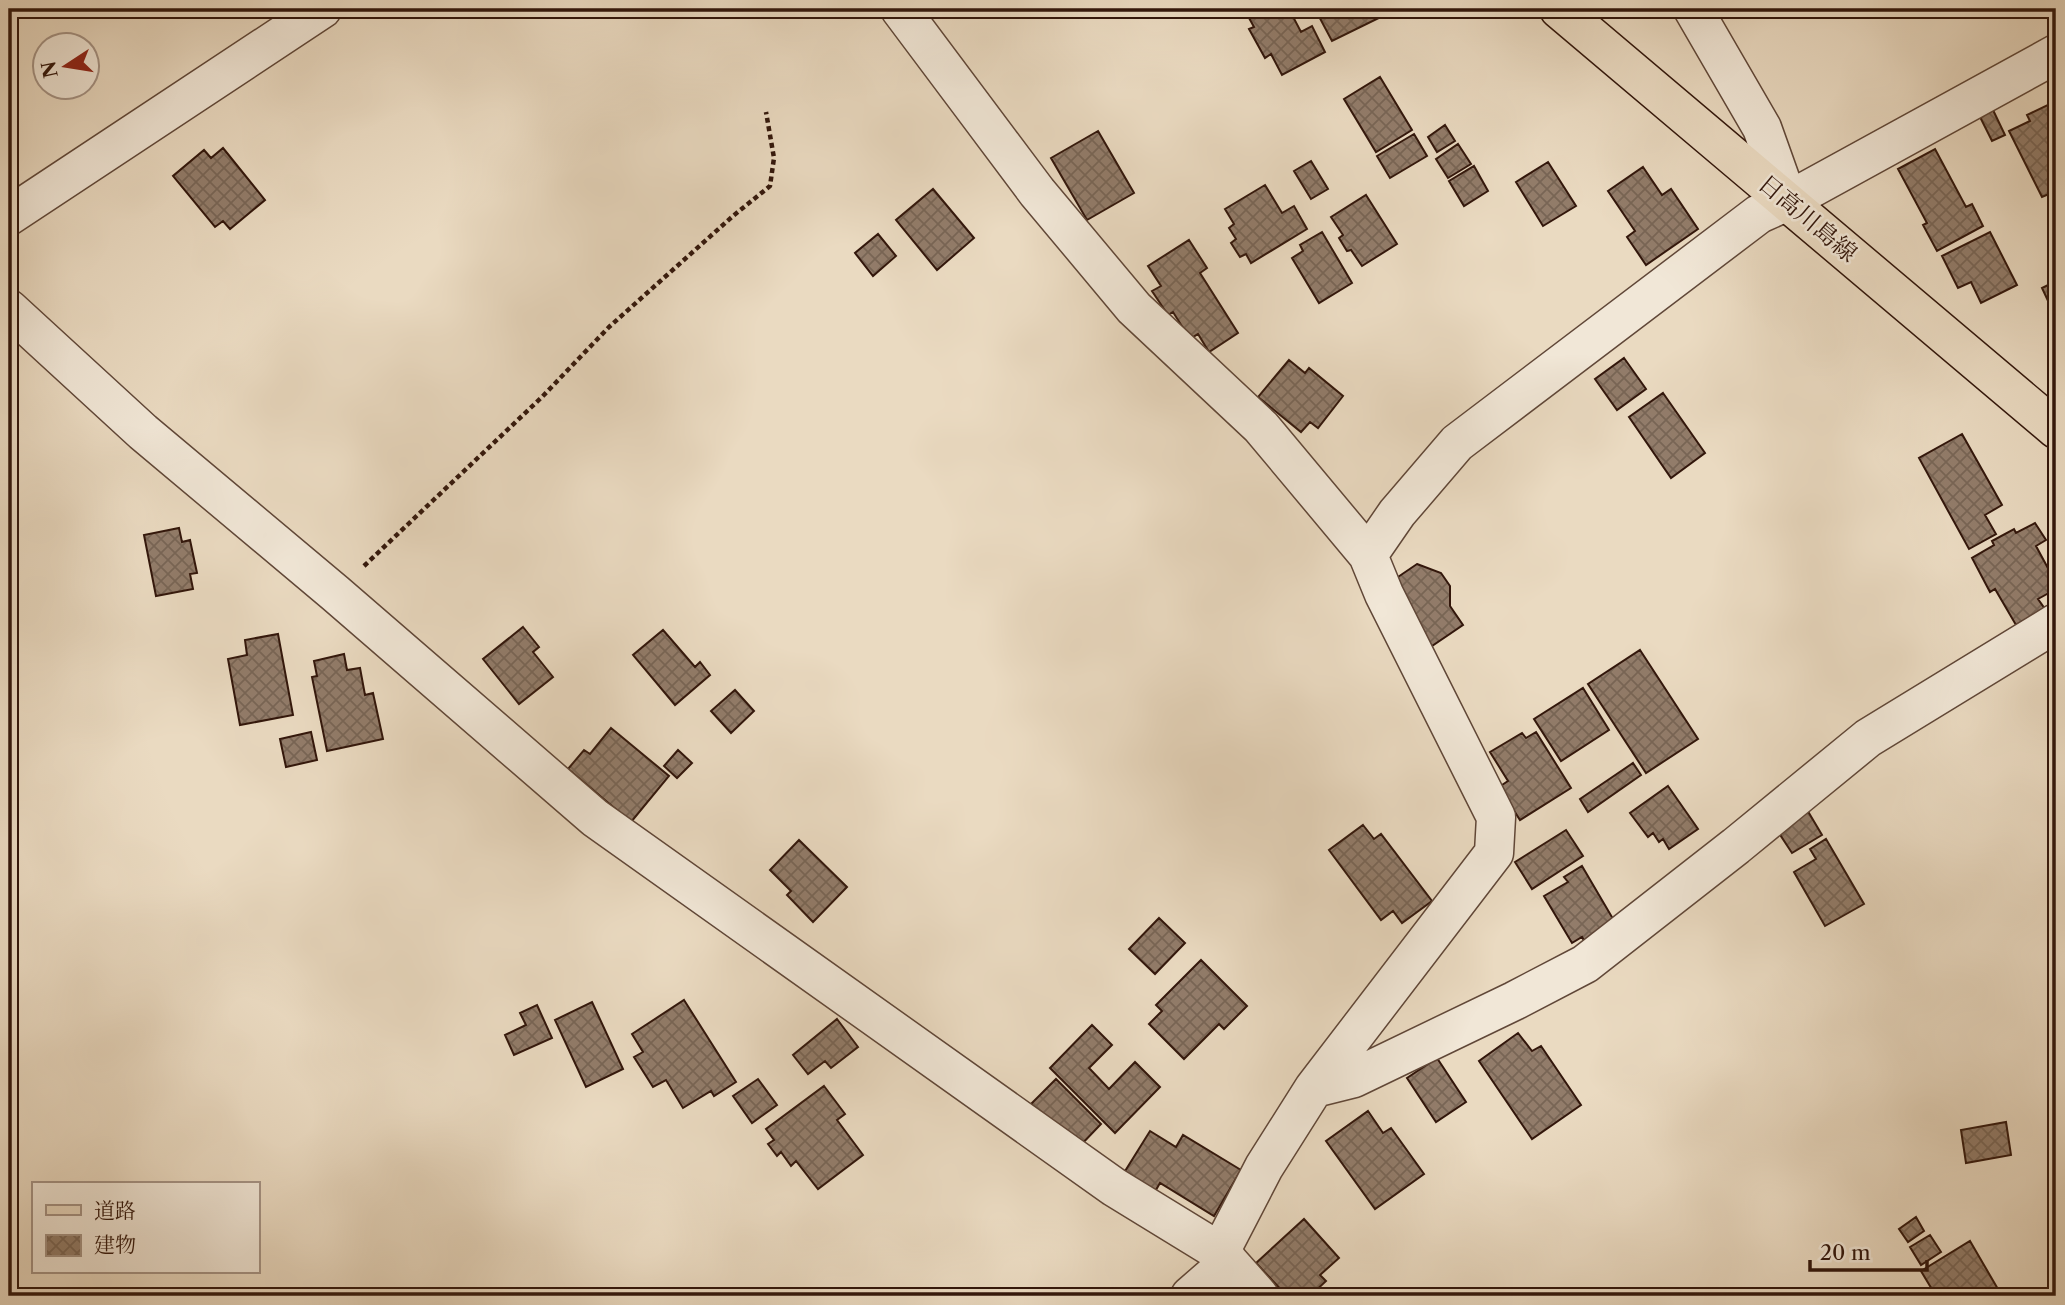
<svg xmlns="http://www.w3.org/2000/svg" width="2065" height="1305" viewBox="0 0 2065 1305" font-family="'Libre Caslon Text','Noto Serif JP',serif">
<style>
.building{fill:url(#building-cross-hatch);stroke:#32160b;stroke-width:2}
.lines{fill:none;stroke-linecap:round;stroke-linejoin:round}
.street-casing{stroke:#604738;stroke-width:41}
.primary-casing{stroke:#32160b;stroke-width:41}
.path{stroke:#32160b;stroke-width:4.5;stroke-dasharray:5 3.5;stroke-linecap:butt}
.street{stroke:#f1e7d7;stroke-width:38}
.primary{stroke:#eadac1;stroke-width:38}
.labels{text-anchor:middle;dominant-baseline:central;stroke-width:5;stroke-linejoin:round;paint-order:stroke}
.street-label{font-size:24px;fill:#32160b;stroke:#f1e7d7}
</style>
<defs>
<pattern id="building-cross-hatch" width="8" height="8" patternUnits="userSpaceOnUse" patternTransform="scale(1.75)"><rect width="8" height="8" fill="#927c6a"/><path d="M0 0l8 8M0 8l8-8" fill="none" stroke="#786555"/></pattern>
</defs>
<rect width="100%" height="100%" fill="#eadac1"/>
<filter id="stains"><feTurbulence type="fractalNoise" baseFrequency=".00286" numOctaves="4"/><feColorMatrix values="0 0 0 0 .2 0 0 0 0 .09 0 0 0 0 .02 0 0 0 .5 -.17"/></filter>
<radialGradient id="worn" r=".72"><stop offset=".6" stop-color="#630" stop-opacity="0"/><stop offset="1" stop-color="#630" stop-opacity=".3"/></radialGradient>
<path class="building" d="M1266 9H1289L1301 32 1312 26 1325 52 1282 75 1271 54 1265 58 1249 29 1254 27 1249 18Z
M1315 9H1397L1332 41Z
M1380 77 1412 130 1376 152 1344 99Z
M2056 101V191L2042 197 2009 131 2030 121 2027 115Z
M1993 110 2005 135 1992 141 1980 117Z
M1445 125 1455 141 1437 152 1428 137Z
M1098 131 1134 193 1087 220 1051 158Z
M1414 134 1427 156 1390 178 1377 156Z
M1458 144 1471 164 1448 178 1436 159Z
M223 148 265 200 230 229 223 221 215 227 173 176 204 150 211 158Z
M1935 149 1966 207 1972 204 1983 226 1937 251 1923 225 1927 223 1898 169Z
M1311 161 1328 189 1311 199 1294 171Z
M1548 162 1576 206 1543 226 1516 182Z
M1474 166 1488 191 1464 206 1449 181Z
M1643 167 1662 195 1671 189 1698 229 1646 265 1627 237 1635 231 1608 191Z
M1265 185 1282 213 1294 206 1307 229 1251 263 1246 254 1240 257 1231 243 1236 239 1229 228 1234 224 1225 209Z
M933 189 974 238 937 270 896 220Z
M1366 195 1397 244 1362 266 1351 250 1347 251 1339 238 1343 235 1331 217Z
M1322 232 1352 283 1319 303 1292 258 1303 251 1300 245Z
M1990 232 2017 285 1981 303 1971 282 1958 288 1942 256Z
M878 234 896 256 873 276 855 253Z
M1189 240 1207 268 1200 273 1238 333 1209 352 1198 334 1190 339 1173 312 1168 315 1152 291 1161 286 1148 266Z
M2056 281V318L2042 288Z
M1624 358 1646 389 1617 410 1595 379Z
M1289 360 1305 373 1309 368 1343 396 1318 428 1310 422 1301 432 1258 397Z
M1663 393 1705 453 1671 478 1629 417Z
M1962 434 2002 505 1985 515 1996 534 1969 549 1919 458Z
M2035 523 2046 540 2036 546 2056 583V589L2038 599 2045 609 2016 625 1995 589 1990 592 1972 558 1994 545 1992 541 2014 529 2016 533Z
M179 528 182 542 190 540 197 573 190 574 193 589 156 596 144 535Z
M1417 564 1441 573 1450 586V606L1463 625 1429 648 1395 579Z
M523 627 539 647 533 652 553 677 519 704 483 659Z
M663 630 695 667 700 662 710 675 675 705 633 655Z
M278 634 293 715 240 725 228 659 247 655 245 640Z
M1640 650 1698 739 1646 773 1588 684Z
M344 654 347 670 360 668 365 695 373 693 383 739 327 751 312 677 317 676 314 661Z
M1583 688 1609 730 1561 761 1534 719Z
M735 690 754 711 731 733 711 711Z
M611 728 669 776 631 822 568 769 584 750 590 754Z
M311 732 317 760 286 767 280 739Z
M1536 732 1571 788 1520 820 1499 787 1508 781 1490 752 1522 733 1526 738Z
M678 750 692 763 677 778 664 766Z
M1633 763 1641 775 1588 812 1580 799Z
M1668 786 1698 829 1669 849 1663 839 1659 842 1653 833 1648 837 1630 813Z
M1806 808 1822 835 1792 853 1775 827Z
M1363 825 1374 839 1381 834 1432 901 1402 923 1393 911 1381 920 1329 850Z
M1566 830 1583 856 1532 889 1515 862Z
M1826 839 1864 904 1825 926 1794 872 1816 859 1810 849Z
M799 840 847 887 813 922 787 895 791 891 770 870Z
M1582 866 1616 924 1588 948 1582 937 1572 943 1544 896 1568 882 1564 877Z
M1159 918 1185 943 1155 974 1129 949Z
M1201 960 1247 1006 1224 1029 1219 1024 1184 1059 1149 1024 1162 1011 1156 1005Z
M684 1000 736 1082 714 1096 711 1091 683 1108 666 1080 653 1087 634 1057 643 1052 632 1034Z
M592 1002 623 1069 586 1087 555 1020Z
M537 1005 552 1038 514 1055 505 1035 526 1025 520 1013Z
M837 1019 858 1047 831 1068 825 1061 808 1074 793 1055Z
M1092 1025 1112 1045 1089 1068 1109 1089 1135 1062 1160 1087 1115 1133 1050 1068Z
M1518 1033 1532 1051 1541 1046 1581 1105 1532 1139 1479 1061Z
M1437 1058 1466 1102 1436 1122 1407 1078Z
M758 1079 777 1105 752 1123 733 1096Z
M1056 1079 1101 1124 1077 1149 1031 1104Z
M824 1086 845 1114 837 1120 863 1155 818 1189 796 1161 791 1166 781 1152 777 1156 768 1144 774 1140 766 1129Z
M1368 1111 1383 1133 1391 1128 1424 1174 1375 1209 1326 1141Z
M2006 1122 2011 1155 1966 1163 1961 1130Z
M1150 1131 1176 1147 1183 1135 1241 1170 1214 1216 1160 1183 1153 1195 1122 1176Z
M1916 1217 1924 1231 1908 1242 1899 1229Z
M1304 1219 1339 1258 1320 1275 1326 1281 1310 1296H1287L1256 1263Z
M1930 1235 1941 1252 1921 1265 1910 1247Z
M1970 1241 2002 1296H1936L1921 1271Z"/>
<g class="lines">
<defs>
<path id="street" d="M900 9 1037 192 1134 308 1261 427 1368 555 1384 594 1496 817 1494 853 1314 1088 1264 1167 1220 1252
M1693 9 1762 128 1788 201
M9 216 322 9
M9 309 143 432 335 593 595 818 1114 1187 1220 1252 1259 1296
M1368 555 1397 513 1457 443 1759 214 1788 201 2056 54
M1314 1088 1354 1078 1514 1001 1585 964 1736 846 1868 738 2056 623
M1190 1296 1229 1262"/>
<path id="primary" d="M1559 9 2056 429"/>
</defs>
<use href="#street" class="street-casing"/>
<use href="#primary" class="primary-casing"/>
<path class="path" d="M364 566 542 397 609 327 733 216 770 186 774 158 766 112"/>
<use href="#street" class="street"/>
<use href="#primary" class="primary"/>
</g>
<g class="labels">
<g class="street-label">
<text transform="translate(1808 218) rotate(40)">日高川島線</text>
</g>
</g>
<rect width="2065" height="1305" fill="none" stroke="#eadac1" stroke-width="35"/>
<rect x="10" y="10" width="2044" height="1284" fill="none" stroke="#32160b" stroke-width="3.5"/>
<rect x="18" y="18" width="2030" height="1270" fill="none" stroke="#32160b" stroke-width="2"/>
<rect x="32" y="1182" width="228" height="91" fill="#f1e7d7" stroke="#a59385" stroke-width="2"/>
<rect x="46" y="1205" width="35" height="10" fill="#eadac1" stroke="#a59385" stroke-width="2"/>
<text x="94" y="1218" font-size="21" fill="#32160b">道路</text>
<rect x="46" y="1235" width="35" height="21" fill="url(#building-cross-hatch)" stroke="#a59385" stroke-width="2"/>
<text x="94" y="1252" font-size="21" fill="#32160b">建物</text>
<g transform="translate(66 66) rotate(258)"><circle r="33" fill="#f1e7d7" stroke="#a59385" stroke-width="2"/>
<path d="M0-5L12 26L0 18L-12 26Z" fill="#8f2418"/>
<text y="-10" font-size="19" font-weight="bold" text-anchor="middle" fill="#32160b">N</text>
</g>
<path d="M1810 1260v10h117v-10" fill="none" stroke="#32160b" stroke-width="3.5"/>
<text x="1820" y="1260" font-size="21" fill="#32160b" stroke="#f1e7d7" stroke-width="5" paint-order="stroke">20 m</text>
<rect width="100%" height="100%" filter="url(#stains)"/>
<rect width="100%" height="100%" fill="url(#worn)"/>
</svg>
